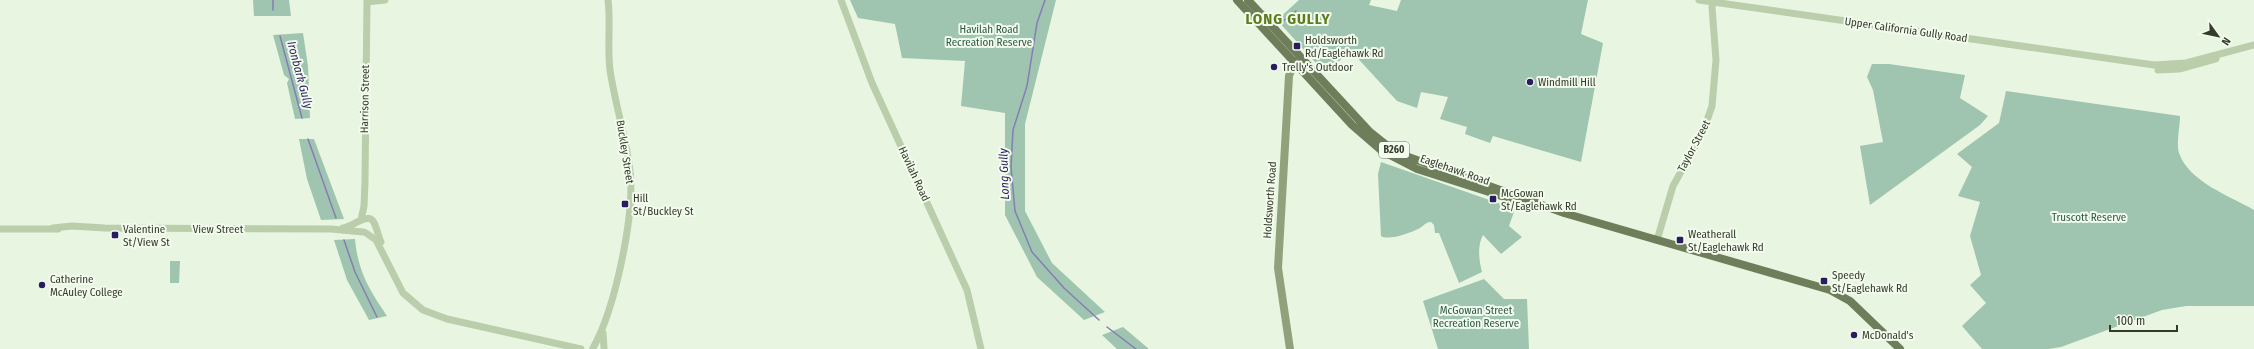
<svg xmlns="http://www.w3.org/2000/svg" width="2254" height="349" viewBox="0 0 2254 349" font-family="'Fira Sans Condensed',sans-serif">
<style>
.green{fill:#9fc5b0}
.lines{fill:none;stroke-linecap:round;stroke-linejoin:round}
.stream{stroke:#857db4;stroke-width:1.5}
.tertiary{stroke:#baceab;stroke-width:7}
.secondary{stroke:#90a27c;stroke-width:8}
.primary{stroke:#6e7e5b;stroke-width:8}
.poi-dot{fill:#291d60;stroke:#f2fbed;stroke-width:1.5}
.labels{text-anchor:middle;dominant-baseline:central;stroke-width:4;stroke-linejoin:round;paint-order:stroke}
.shield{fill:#f2fbed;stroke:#6d7564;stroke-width:1}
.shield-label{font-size:10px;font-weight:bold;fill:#343b2a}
.park-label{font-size:11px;fill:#2c5b43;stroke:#f2fbed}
.street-label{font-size:11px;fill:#343b2a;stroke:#f2fbed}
.poi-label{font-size:11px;fill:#343b2a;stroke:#f2fbed;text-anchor:start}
.water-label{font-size:12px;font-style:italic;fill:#291d60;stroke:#f2fbed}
.district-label{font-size:15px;font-weight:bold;letter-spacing:1px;fill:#5b7d1c;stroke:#f2fbed}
</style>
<rect width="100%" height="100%" fill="#e8f5e0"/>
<path class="green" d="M253 0H289L291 16H254Z
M850 0H1056L1025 124V211L1052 263 1105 312 1084 320 1037 277 1005 215V113L961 106 965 61 902 58 895 24 858 18Z
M1299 0H1371L1369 5 1397 11 1401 0H1588L1581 34 1603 43 1581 162 1493 136 1490 143 1465 134 1467 127 1440 119 1448 97 1421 92 1417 108 1397 101 1351 51 1325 73 1277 20Z
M303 33 308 66 310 118 295 119 287 83 289 79 284 75 273 35Z
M1872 64H1889L1965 75 1960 98 1988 116 1980 125 1870 205 1860 146 1883 142 1873 90 1867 77Z
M2006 91 2180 116C2180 127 2176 143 2179 153 2189 182 2230 196 2254 210V306H2186L2162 310 2061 347 2049 349H1982L1962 326 1986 303 1970 285 1981 275 1970 236 1980 202 1958 196 1972 167 1957 154 1999 123Z
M299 139H314L344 219 321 220 307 179Z
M1381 162 1515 209 1509 226 1522 237 1501 254 1483 235C1477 246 1479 261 1482 272L1459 283 1439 233H1435L1434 225 1431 222C1425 222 1423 227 1418 229 1410 233 1388 241 1381 236L1378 174Z
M355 239C358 272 369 289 387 316L369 320 347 280 334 240Z
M170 261H180L179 283H170Z
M1484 279 1504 299H1527L1529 349H1438L1423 301Z
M1123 327 1149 349H1117L1102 335Z"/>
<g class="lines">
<path class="stream" d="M1045 0 1037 23 1027 86 1013 130 1011 167 1015 211 1032 252 1064 288 1099 320
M273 10V0
M1283 21 1296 11
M280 36 302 118
M308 139 336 218
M344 240 355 272 377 317
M1107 327 1136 349"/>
<path class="tertiary" d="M841 0 872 83 967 290 981 349
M1699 0 2154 65 2186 63 2254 45
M367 2 385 0
M2158 70 2180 69 2216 59
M361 220 364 206 365 182 367 0
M53 228 72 226 105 228 331 229 363 232
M343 228C353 226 368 213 373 221 377 227 378 236 381 242
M0 229H58
M366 233 376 240 403 293 423 310 447 319 581 349
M1657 240 1673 186 1703 132 1712 106 1716 60 1712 7 1714 0
M603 333 604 348
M593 348C615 309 635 215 630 171 626 137 615 104 610 70 607 46 611 23 608 0"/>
<path class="secondary" d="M1290 349 1278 268 1289 76 1293 65 1299 58"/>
<path class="primary" d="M1237 0 1352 125 1382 151 1417 169 1530 205
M1248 0 1369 131 1389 147 1403 155 1564 213 1830 290 1850 301 1900 349"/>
</g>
<g class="poi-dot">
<rect x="1293" y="42" width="8" height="8" rx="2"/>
<circle cx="1274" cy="67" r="4"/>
<circle cx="1530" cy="82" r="4"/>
<rect x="1489" y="195" width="8" height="8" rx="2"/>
<rect x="621" y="200" width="8" height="8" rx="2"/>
<rect x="111" y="231" width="8" height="8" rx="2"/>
<rect x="1676" y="236" width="8" height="8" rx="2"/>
<rect x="1820" y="277" width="8" height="8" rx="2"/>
<circle cx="42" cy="285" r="4"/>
<circle cx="1854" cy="335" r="4"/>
</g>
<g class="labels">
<rect class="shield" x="1379" y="142" width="30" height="16" rx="3"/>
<g class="shield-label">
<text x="1394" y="150">B260</text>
</g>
<g class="park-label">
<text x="989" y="29">Havilah Road<tspan x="989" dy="13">Recreation Reserve</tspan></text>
<text x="2089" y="217">Truscott Reserve</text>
<text x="1476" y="310">McGowan Street<tspan x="1476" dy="13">Recreation Reserve</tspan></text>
</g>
<g class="street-label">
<text transform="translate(1906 30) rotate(8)">Upper California Gully Road</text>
<text transform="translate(365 99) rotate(-89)">Harrison Street</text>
<text transform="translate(1694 146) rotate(-62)">Taylor Street</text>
<text transform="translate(625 152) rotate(81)">Buckley Street</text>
<text transform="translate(1455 170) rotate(19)">Eaglehawk Road</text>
<text transform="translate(914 174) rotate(65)">Havilah Road</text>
<text transform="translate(1270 200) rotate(-86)">Holdsworth Road</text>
<text x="218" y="229">View Street</text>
</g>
<g class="poi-label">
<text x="1305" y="40">Holdsworth<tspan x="1305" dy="13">Rd/Eaglehawk Rd</tspan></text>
<text x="1282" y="67">Trelly's Outdoor</text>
<text x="1538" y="82">Windmill Hill</text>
<text x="1501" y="193">McGowan<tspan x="1501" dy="13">St/Eaglehawk Rd</tspan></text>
<text x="633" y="198">Hill<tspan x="633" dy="13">St/Buckley St</tspan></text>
<text x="123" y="229">Valentine<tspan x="123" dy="13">St/View St</tspan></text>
<text x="1688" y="234">Weatherall<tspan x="1688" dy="13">St/Eaglehawk Rd</tspan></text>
<text x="1832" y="275">Speedy<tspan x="1832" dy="13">St/Eaglehawk Rd</tspan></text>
<text x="50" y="279">Catherine<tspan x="50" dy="13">McAuley College</tspan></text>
<text x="1862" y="335">McDonald's</text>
</g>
<g class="water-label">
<text transform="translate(300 75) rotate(75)">Ironbark Gully</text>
<text transform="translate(1004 174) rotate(-92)">Long Gully</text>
</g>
<g class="district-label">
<text x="1288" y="19">LONG GULLY</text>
</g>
</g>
<g transform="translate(2218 36) rotate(123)" stroke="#f2fbed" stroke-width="3" paint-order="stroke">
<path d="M0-3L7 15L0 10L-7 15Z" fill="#343b2a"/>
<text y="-6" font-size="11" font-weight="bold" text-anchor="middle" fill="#343b2a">N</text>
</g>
<path d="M2110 325v6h67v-6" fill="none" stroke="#343b2a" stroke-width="2"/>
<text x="2116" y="325" font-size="12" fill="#343b2a" stroke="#f2fbed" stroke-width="3" paint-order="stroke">100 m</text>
</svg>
